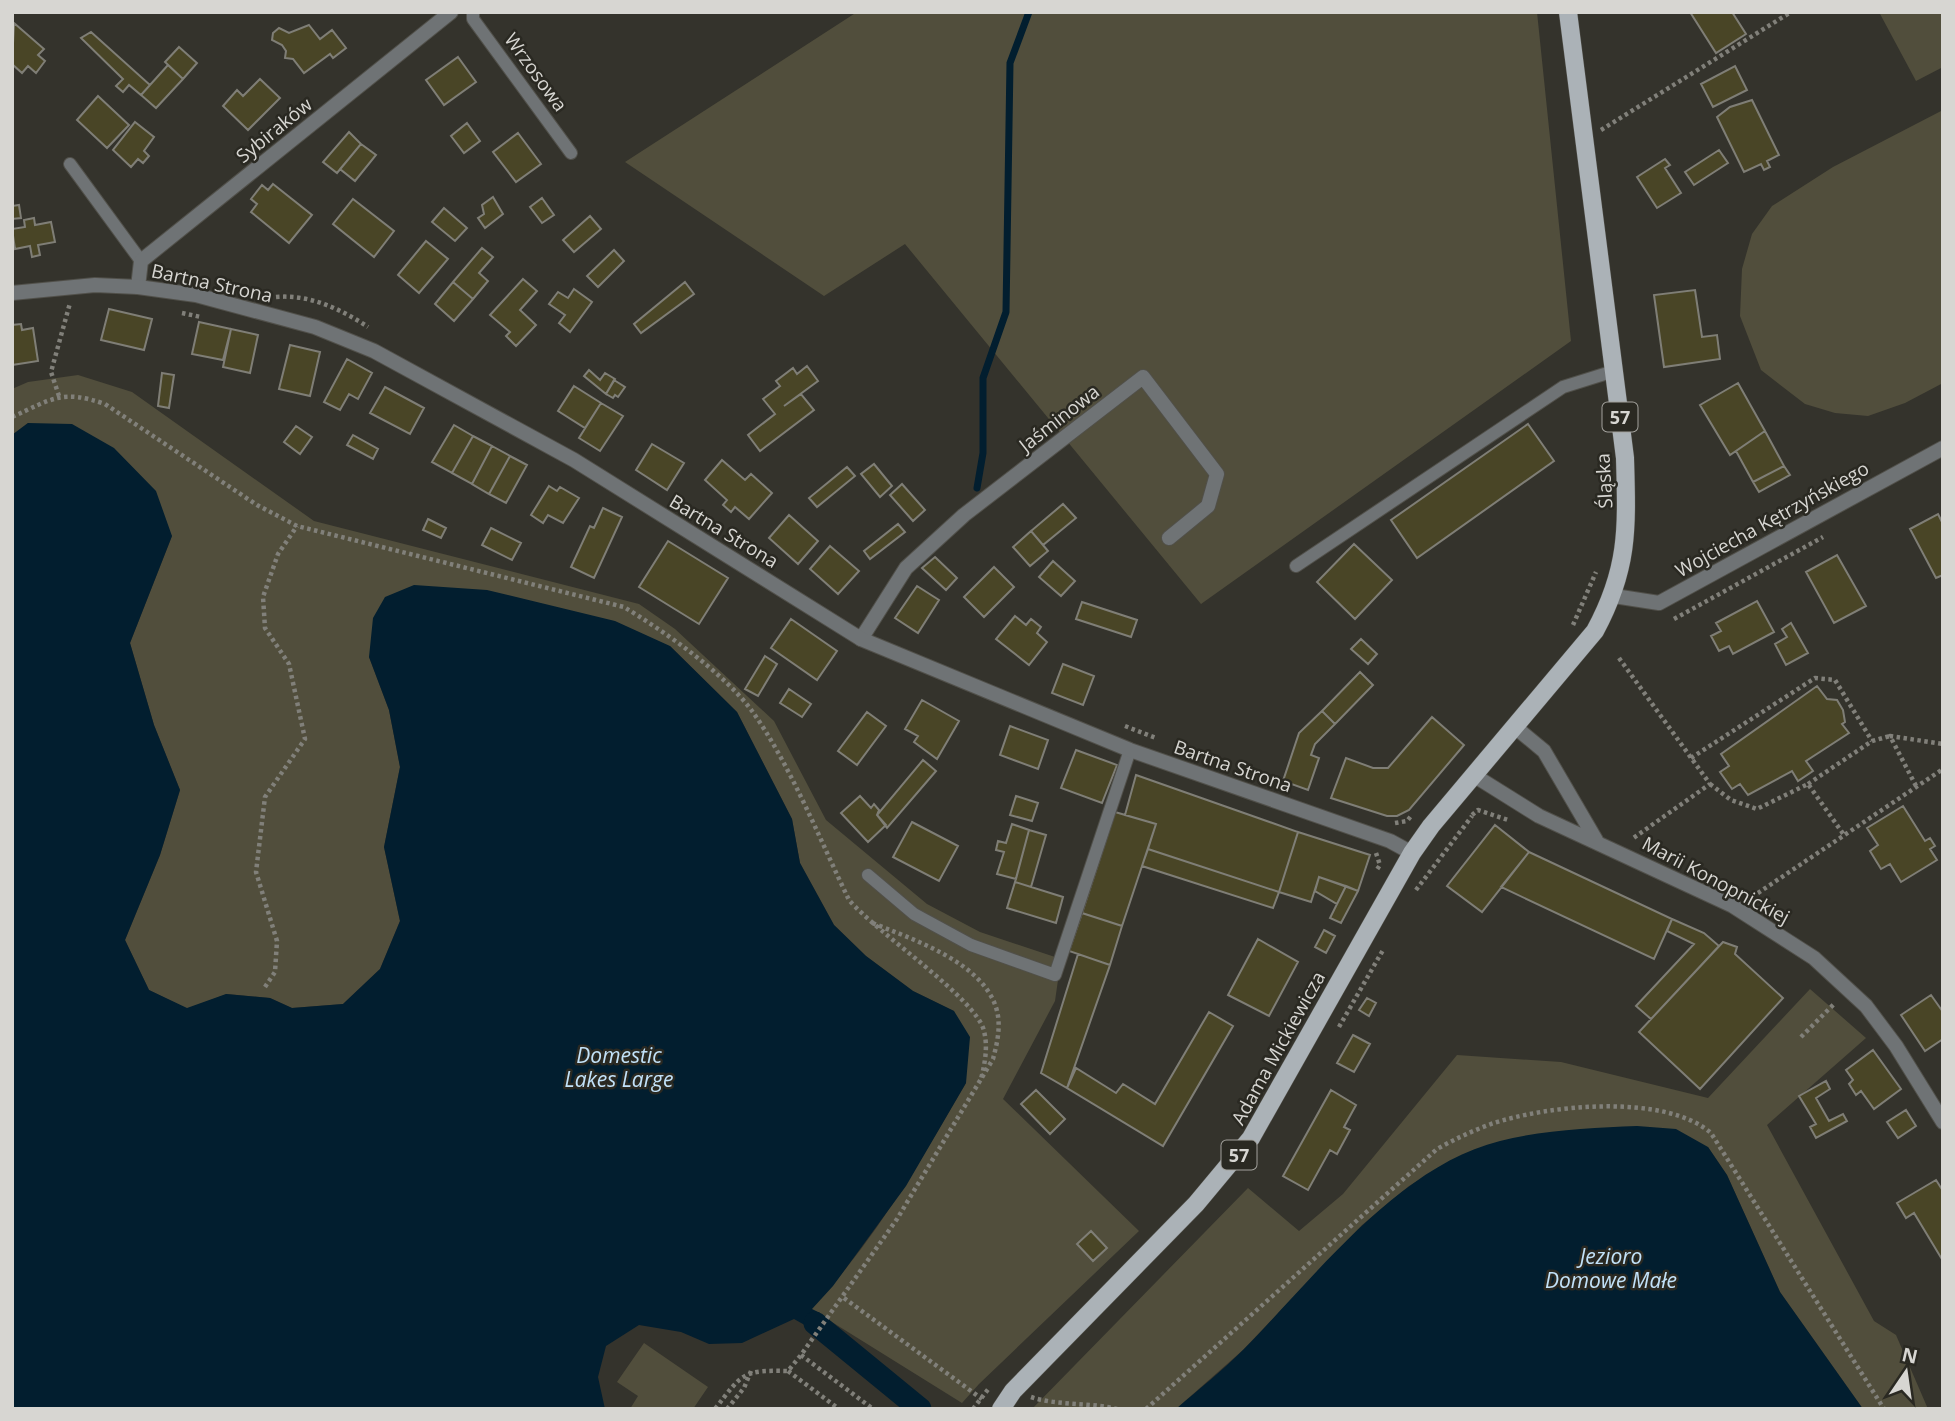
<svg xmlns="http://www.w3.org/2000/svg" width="1955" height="1421" viewBox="0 0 1955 1421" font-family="'Open Sans',sans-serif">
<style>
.green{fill:#514e3c}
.water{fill:#021e2f}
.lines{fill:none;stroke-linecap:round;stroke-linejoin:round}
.stream{stroke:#021e2f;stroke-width:7}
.canal{stroke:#021e2f;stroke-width:23}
.building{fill:#494526;stroke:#7f7e76;stroke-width:2}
.service-casing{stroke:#51504a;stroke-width:14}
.minor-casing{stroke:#51504a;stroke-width:16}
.tertiary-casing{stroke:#51504a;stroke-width:16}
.primary-casing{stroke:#51504a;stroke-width:19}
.path{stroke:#81807a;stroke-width:4.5;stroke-dasharray:3.5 3.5;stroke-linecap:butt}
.service{stroke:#6f7375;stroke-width:12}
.minor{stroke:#6f7375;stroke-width:14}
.tertiary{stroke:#6f7375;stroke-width:14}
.primary{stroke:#abb2b7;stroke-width:18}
.labels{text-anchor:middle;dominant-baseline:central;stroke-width:5;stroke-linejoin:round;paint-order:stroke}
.shield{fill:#2a2922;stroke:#a3a29d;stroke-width:2}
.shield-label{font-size:18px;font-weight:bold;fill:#d7d6d2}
.street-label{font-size:19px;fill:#d7d6d2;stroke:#2a2922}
.water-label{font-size:21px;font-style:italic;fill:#c2e2f9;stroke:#2a2922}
</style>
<rect width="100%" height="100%" fill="#34332c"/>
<path class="green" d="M857 12H1537L1571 341 1201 604 905 244 824 296 625 162Z
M1879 12H1943V67L1916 81Z
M1943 110V383L1905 403 1868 416 1835 413 1805 404 1761 370 1740 316 1742 269 1752 234 1772 206 1833 167Z
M78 375 132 392 314 521 639 604 675 629 774 721 826 820 927 904 980 932 1061 959 1055 1001 1003 1099 1139 1231 979 1384 962 1403 811 1309C874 1242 920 1162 966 1083L954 1011 913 991 866 956 834 925 800 863 792 819 737 712 670 646 369 657 389 710 400 767 384 847 400 921 380 969 343 1004 292 1008 270 998 227 994 187 1009 149 990 125 940 160 855 180 790 154 725 130 643 172 536 28 423 12 435V389L28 382Z
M1810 989 1866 1038 1767 1125 1874 1321 1896 1335 1928 1409H1863L1780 1292 1727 1175 1708 1147 1459 1157 1409 1186 1362 1225 1243 1350 1176 1409H1032L1248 1188 1299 1231 1343 1194 1457 1055 1561 1062 1708 1098Z
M644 1343 708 1387 693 1409H630L638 1396 617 1382Z"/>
<path class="water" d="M28 423 72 424 114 448 156 491 172 536 130 643 154 725 180 790 160 855 125 940 149 990 187 1008 226 994 270 998 292 1008 343 1004 380 969 400 921 384 847 400 767 389 710 369 657 373 618 385 597 414 585 487 590 615 621 670 646 737 712 792 819 800 863 834 925 866 956 913 991 954 1011 970 1037 966 1083 906 1186 833 1286 812 1309 820 1313 810 1328 794 1319 742 1343 709 1344 681 1332 639 1325 606 1346 598 1377 605 1409H12V435Z
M1637 1126 1676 1129 1708 1147 1727 1175 1780 1292 1863 1409H1176C1199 1389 1223 1370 1244 1349 1314 1278 1398 1166 1500 1141 1543 1130 1592 1128 1637 1126Z"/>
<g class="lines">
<path class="stream" d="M977 488 983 453V378L1006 312 1010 63 1029 12"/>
<path class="canal" d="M815 1323 920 1409"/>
</g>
<path class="building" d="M1690 12H1732L1746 34 1716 53Z
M14 23 44 49 38 55 45 61 36 73 28 66 22 73 12 64Z
M309 25 320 39 332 30 346 48 333 58 330 54 304 73 293 59 285 58 286 51 282 45 272 40 273 33 279 28 289 33Z
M91 32 150 85 141 95 129 85 123 92 116 86 123 79 81 38Z
M179 47 197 63 183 79 165 62Z
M458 57 476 82 444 105 426 80Z
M168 65 183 79 156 108 141 95Z
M1735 66 1747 90 1713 107 1701 84Z
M260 79 280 98 248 130 223 106 237 90 243 96Z
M98 96 129 125 107 148 77 120Z
M1752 100 1779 155 1767 161 1770 167 1764 170 1761 164 1744 172 1717 117 1730 107Z
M135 122 154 137 144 151 149 156 143 163 138 159 131 167 113 150Z
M467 123 480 141 464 153 451 136Z
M349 132 361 144 337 173 323 162Z
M518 133 541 164 516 182 493 152Z
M361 144 376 155 355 181 340 169Z
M1719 150 1728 163 1694 185 1685 172Z
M1665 159 1670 165 1665 168 1681 193 1657 208 1637 177Z
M273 184 312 215 289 243 251 212 257 204 251 199 262 185 268 190Z
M493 197 503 214 485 228 478 218 484 214 482 205Z
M542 198 554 215 542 223 530 207Z
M353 199 394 231 374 257 333 224Z
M19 205 21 218 12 219V206Z
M444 208 467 228 455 241 432 222Z
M590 216 601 229 574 252 563 240Z
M34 218 35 225 51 222 55 242 38 245 40 255 32 257 30 246 15 249 12 229 25 227 24 220Z
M426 241 448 259 419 293 398 275Z
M482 248 493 257 479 273 488 281 473 299 453 282Z
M614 250 624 261 598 287 587 276Z
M523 279 537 291 520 310 536 325 516 346 506 336 510 332 490 315Z
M453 282 473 299 454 321 435 304Z
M685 282 694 294 641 333 634 324Z
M574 289 592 302 570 332 559 323 565 315 549 304 558 292 568 298Z
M1695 290 1702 337 1717 335 1720 359 1664 367 1654 295Z
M109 309 152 319 144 350 101 340Z
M199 322 231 329 223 360 192 354Z
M21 324 22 330 33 328 38 361 12 365V325Z
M231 329 258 335 250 373 223 367Z
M290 345 320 352 310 396 279 389Z
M347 359 372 373 358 399 349 394 340 410 324 402Z
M807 366 818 381 784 406 801 394 814 410 760 451 748 435 775 414 763 399 780 386 776 381 793 368 797 374Z
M589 370 600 380 605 373 615 379 606 394 584 376Z
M162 373 174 375 169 408 158 406Z
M614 380 625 387 618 397 615 395 613 398 606 394Z
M1738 383 1765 431 1730 455 1700 405Z
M574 386 601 403 585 428 558 411Z
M385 387 424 408 410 434 370 413Z
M601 403 623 416 600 451 579 438Z
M1528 424 1554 461 1417 558 1391 520Z
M454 425 473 436 452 473 432 462Z
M296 426 312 437 300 454 284 442Z
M1765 431 1784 466 1753 482 1736 451Z
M353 435 378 449 373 459 347 445Z
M473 436 492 446 472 484 452 473Z
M652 444 684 463 667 490 636 470Z
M492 446 510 456 489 494 472 484Z
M510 456 527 465 506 503 489 494Z
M722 460 745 480 751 474 772 493 749 519 735 507 731 512 723 505 727 500 705 480Z
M874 464 892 486 880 497 861 474Z
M1784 466 1790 475 1759 492 1753 482Z
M847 467 855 476 817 507 809 498Z
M902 484 925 510 913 521 890 495Z
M549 486 557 491 560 487 579 498 563 523 548 515 543 523 531 515Z
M1063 504 1076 518 1043 545 1031 531Z
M603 508 622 517 594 578 571 567 590 526 594 528Z
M1938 514 1943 524V575L1936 578 1910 529Z
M789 515 818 541 798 564 769 538Z
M428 519 446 528 441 538 423 530Z
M898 524 905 532 870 559 864 551Z
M491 528 521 543 512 560 482 545Z
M1031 531 1048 551 1030 566 1013 547Z
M668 541 728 578 699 624 639 587Z
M1354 544 1392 580 1355 619 1317 582Z
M830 546 859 571 838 594 810 569Z
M1837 555 1866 606 1834 623 1806 572Z
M935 557 957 578 946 590 922 568Z
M1053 561 1075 581 1061 596 1039 577Z
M994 567 1014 587 984 617 964 597Z
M917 586 939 600 918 633 895 618Z
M1757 601 1774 632 1733 654 1729 646 1719 651 1711 636 1721 631 1716 623Z
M1082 602 1137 620 1131 637 1076 619Z
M1015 616 1026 625 1031 619 1041 627 1037 633 1047 642 1029 665 996 639Z
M791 619 837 651 817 680 771 648Z
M1791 623 1808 653 1786 665 1775 644 1787 637 1782 629Z
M1361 639 1377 654 1368 664 1351 649Z
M765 656 777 664 758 696 745 689Z
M1063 664 1094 676 1083 705 1052 693Z
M1360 672 1373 685 1335 724 1322 711Z
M1817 686 1827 699 1837 700 1843 710 1845 722 1842 724 1849 733 1806 761 1813 771 1798 781 1792 771 1748 795 1740 784 1732 789 1720 772 1729 766 1721 754Z
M789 689 811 704 802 717 780 703Z
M922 700 959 721 937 759 914 742 918 736 905 729Z
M1322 711 1335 724 1315 744 1311 755 1319 758 1308 790 1283 781 1299 733Z
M867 712 886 726 857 765 838 751Z
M1432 717 1464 745 1409 810 1397 816H1387L1331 798 1346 758 1373 768H1388Z
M1010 726 1048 740 1038 769 1000 755Z
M1076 750 1117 765 1102 803 1061 788Z
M923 760 936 771 887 828 877 815Z
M1136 775 1298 832 1279 892 1148 849 1156 824 1125 815Z
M860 796 871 808 874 804 879 810 877 815 886 825 868 842 841 813Z
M1016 796 1038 803 1032 821 1010 815Z
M1903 806 1925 841 1930 838 1935 846 1930 849 1937 860 1901 882 1890 864 1881 869 1870 851 1878 845 1867 828Z
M1115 812 1156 824 1122 926 1082 913Z
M912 822 958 846 939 881 893 857Z
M1012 824 1029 830 1016 879 997 874 1004 852 996 850 998 841 1006 843Z
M1495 825 1529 852 1482 912 1447 886Z
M1029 830 1046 835 1031 887 1015 882Z
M1298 832 1370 855 1358 891 1319 877 1311 902 1279 892Z
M1148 849 1279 892 1273 908 1142 866Z
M1529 852 1672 919 1654 959 1501 887Z
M1319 877 1346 886 1337 904 1315 891Z
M1015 882 1063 897 1056 923 1007 908Z
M1346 886 1358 891 1341 923 1330 918Z
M1082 913 1122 926 1110 965 1069 951Z
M1672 919 1704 933 1719 946 1651 1019 1636 1006 1694 944 1667 931Z
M1324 930 1335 936 1326 953 1315 947Z
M1258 939 1298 962 1269 1016 1228 995Z
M1723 942 1737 947 1735 954 1783 998 1700 1089 1639 1032Z
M1078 954 1110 965 1067 1088 1041 1073Z
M1931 995 1943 1012V1039L1925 1051 1901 1015Z
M1367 998 1376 1003 1369 1016 1359 1010Z
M1209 1012 1233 1026 1163 1146 1067 1088 1076 1068 1116 1093 1123 1084 1155 1104Z
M1353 1035 1370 1044 1354 1072 1337 1063Z
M1873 1050 1901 1089 1874 1109 1861 1091 1856 1095 1849 1084 1853 1080 1846 1070Z
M1826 1081 1830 1089 1816 1098 1829 1121 1843 1114 1847 1121 1816 1138 1810 1127 1816 1124 1799 1096Z
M1036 1090 1065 1119 1050 1134 1021 1104Z
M1331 1090 1356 1105 1344 1127 1350 1130 1337 1154 1330 1150 1308 1190 1283 1176Z
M1906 1110 1916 1126 1898 1138 1887 1122Z
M1936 1180 1943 1191V1261L1914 1213 1906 1218 1897 1203Z
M1091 1231 1107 1248 1093 1261 1077 1244Z"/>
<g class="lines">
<defs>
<path id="service" d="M473 12V19L571 153
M70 164 141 261
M1296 566 1563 387 1614 371
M868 875 914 914 971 945 1055 975 1130 750"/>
<path id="minor" d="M138 287 141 261 451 12
M1614 596 1659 603 1943 448
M861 639 906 568 964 515 1143 377 1217 474 1208 506 1169 538"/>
<path id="tertiary" d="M12 293 95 285 138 287 196 295 315 327 374 351 574 460 861 639 1130 750 1390 841 1412 853
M1515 727 1544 751 1596 840
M1475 776 1539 816 1733 906 1814 958 1866 1006 1896 1046 1943 1122"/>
<path id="primary" d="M1001 1409 1013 1391 1196 1204 1251 1138 1412 853 1431 826 1595 631C1629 568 1627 528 1625 458L1568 12"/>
</defs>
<use href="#service" class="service-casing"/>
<use href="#minor" class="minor-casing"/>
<use href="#tertiary" class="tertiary-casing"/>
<use href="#primary" class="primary-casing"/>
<path class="path" d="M1601 130 1791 12
M276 297C309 294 341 309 368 327
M182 313 201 317
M59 396 51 372 70 303
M12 417C52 399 62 389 105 404L257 505 297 526 624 607C665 632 723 672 752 711 789 762 821 842 849 900 877 933 977 999 984 1031 988 1047 985 1063 981 1079
M1674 619 1823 537
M1573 625 1596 572
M1619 658 1710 784 1632 839
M1125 726 1156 738
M1691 758 1815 678 1835 680 1872 741
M1710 784 1731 800 1757 809 1808 784 1844 835
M1808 784 1872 741 1890 736
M1916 786 1890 736 1943 744
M1472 815 1478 810 1508 820
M1395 823 1407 821 1411 816
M1376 853 1380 865 1376 871
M1416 890 1472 816
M1752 897 1943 769
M265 987 275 972 277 941 256 872 265 797 305 739 289 664 265 628 263 597 278 554 297 526
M1339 1027 1383 950
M1801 1037 1835 1003
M844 1298 982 1399
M801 1355 873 1409
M788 1371 839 1409
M1031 1397C1058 1406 1088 1402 1117 1409
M715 1409C743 1373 742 1370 788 1371L801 1355 897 1219 993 1059C997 1044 1001 1027 997 1011 985 962 911 939 870 922
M727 1409 744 1388 751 1371
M973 1409 989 1388
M1146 1409 1437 1149C1455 1139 1472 1131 1491 1124 1547 1105 1665 1093 1711 1133L1884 1409"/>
<use href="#service" class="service"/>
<use href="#minor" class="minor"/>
<use href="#tertiary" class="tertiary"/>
<use href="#primary" class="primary"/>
</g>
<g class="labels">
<g class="shield">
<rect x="1602.5" y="402.5" width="35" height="29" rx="5"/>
<rect x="1221.5" y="1140.5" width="35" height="29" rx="5"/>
</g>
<g class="shield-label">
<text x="1620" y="417">57</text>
<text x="1239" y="1155">57</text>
</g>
<g class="street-label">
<text transform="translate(536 72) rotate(54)">Wrzosowa</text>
<text transform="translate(274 130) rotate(-39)">Sybiraków</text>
<text transform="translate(212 283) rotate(12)">Bartna Strona</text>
<text transform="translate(1059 418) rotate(-38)">Jaśminowa</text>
<text transform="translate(1604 481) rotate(-93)">Śląska</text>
<text transform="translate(1772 519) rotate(-29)">Wojciecha Kętrzyńskiego</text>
<text transform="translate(724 531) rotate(31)">Bartna Strona</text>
<text transform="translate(1233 766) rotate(19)">Bartna Strona</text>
<text transform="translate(1716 880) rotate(28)">Marii Konopnickiej</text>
<text transform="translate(1278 1048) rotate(-61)">Adama Mickiewicza</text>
</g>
<g class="water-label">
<text x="619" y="1055">Domestic<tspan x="619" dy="24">Lakes Large</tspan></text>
<text x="1611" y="1256">Jezioro<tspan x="1611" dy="24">Domowe Małe</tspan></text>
</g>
</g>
<rect width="1955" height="1421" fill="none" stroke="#d7d6d2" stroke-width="28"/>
<g transform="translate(1906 1372) rotate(13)" stroke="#2a2922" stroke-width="5" paint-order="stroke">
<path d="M0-5L12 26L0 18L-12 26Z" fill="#d7d6d2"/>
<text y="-10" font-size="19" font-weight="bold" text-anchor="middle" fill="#d7d6d2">N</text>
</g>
</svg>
